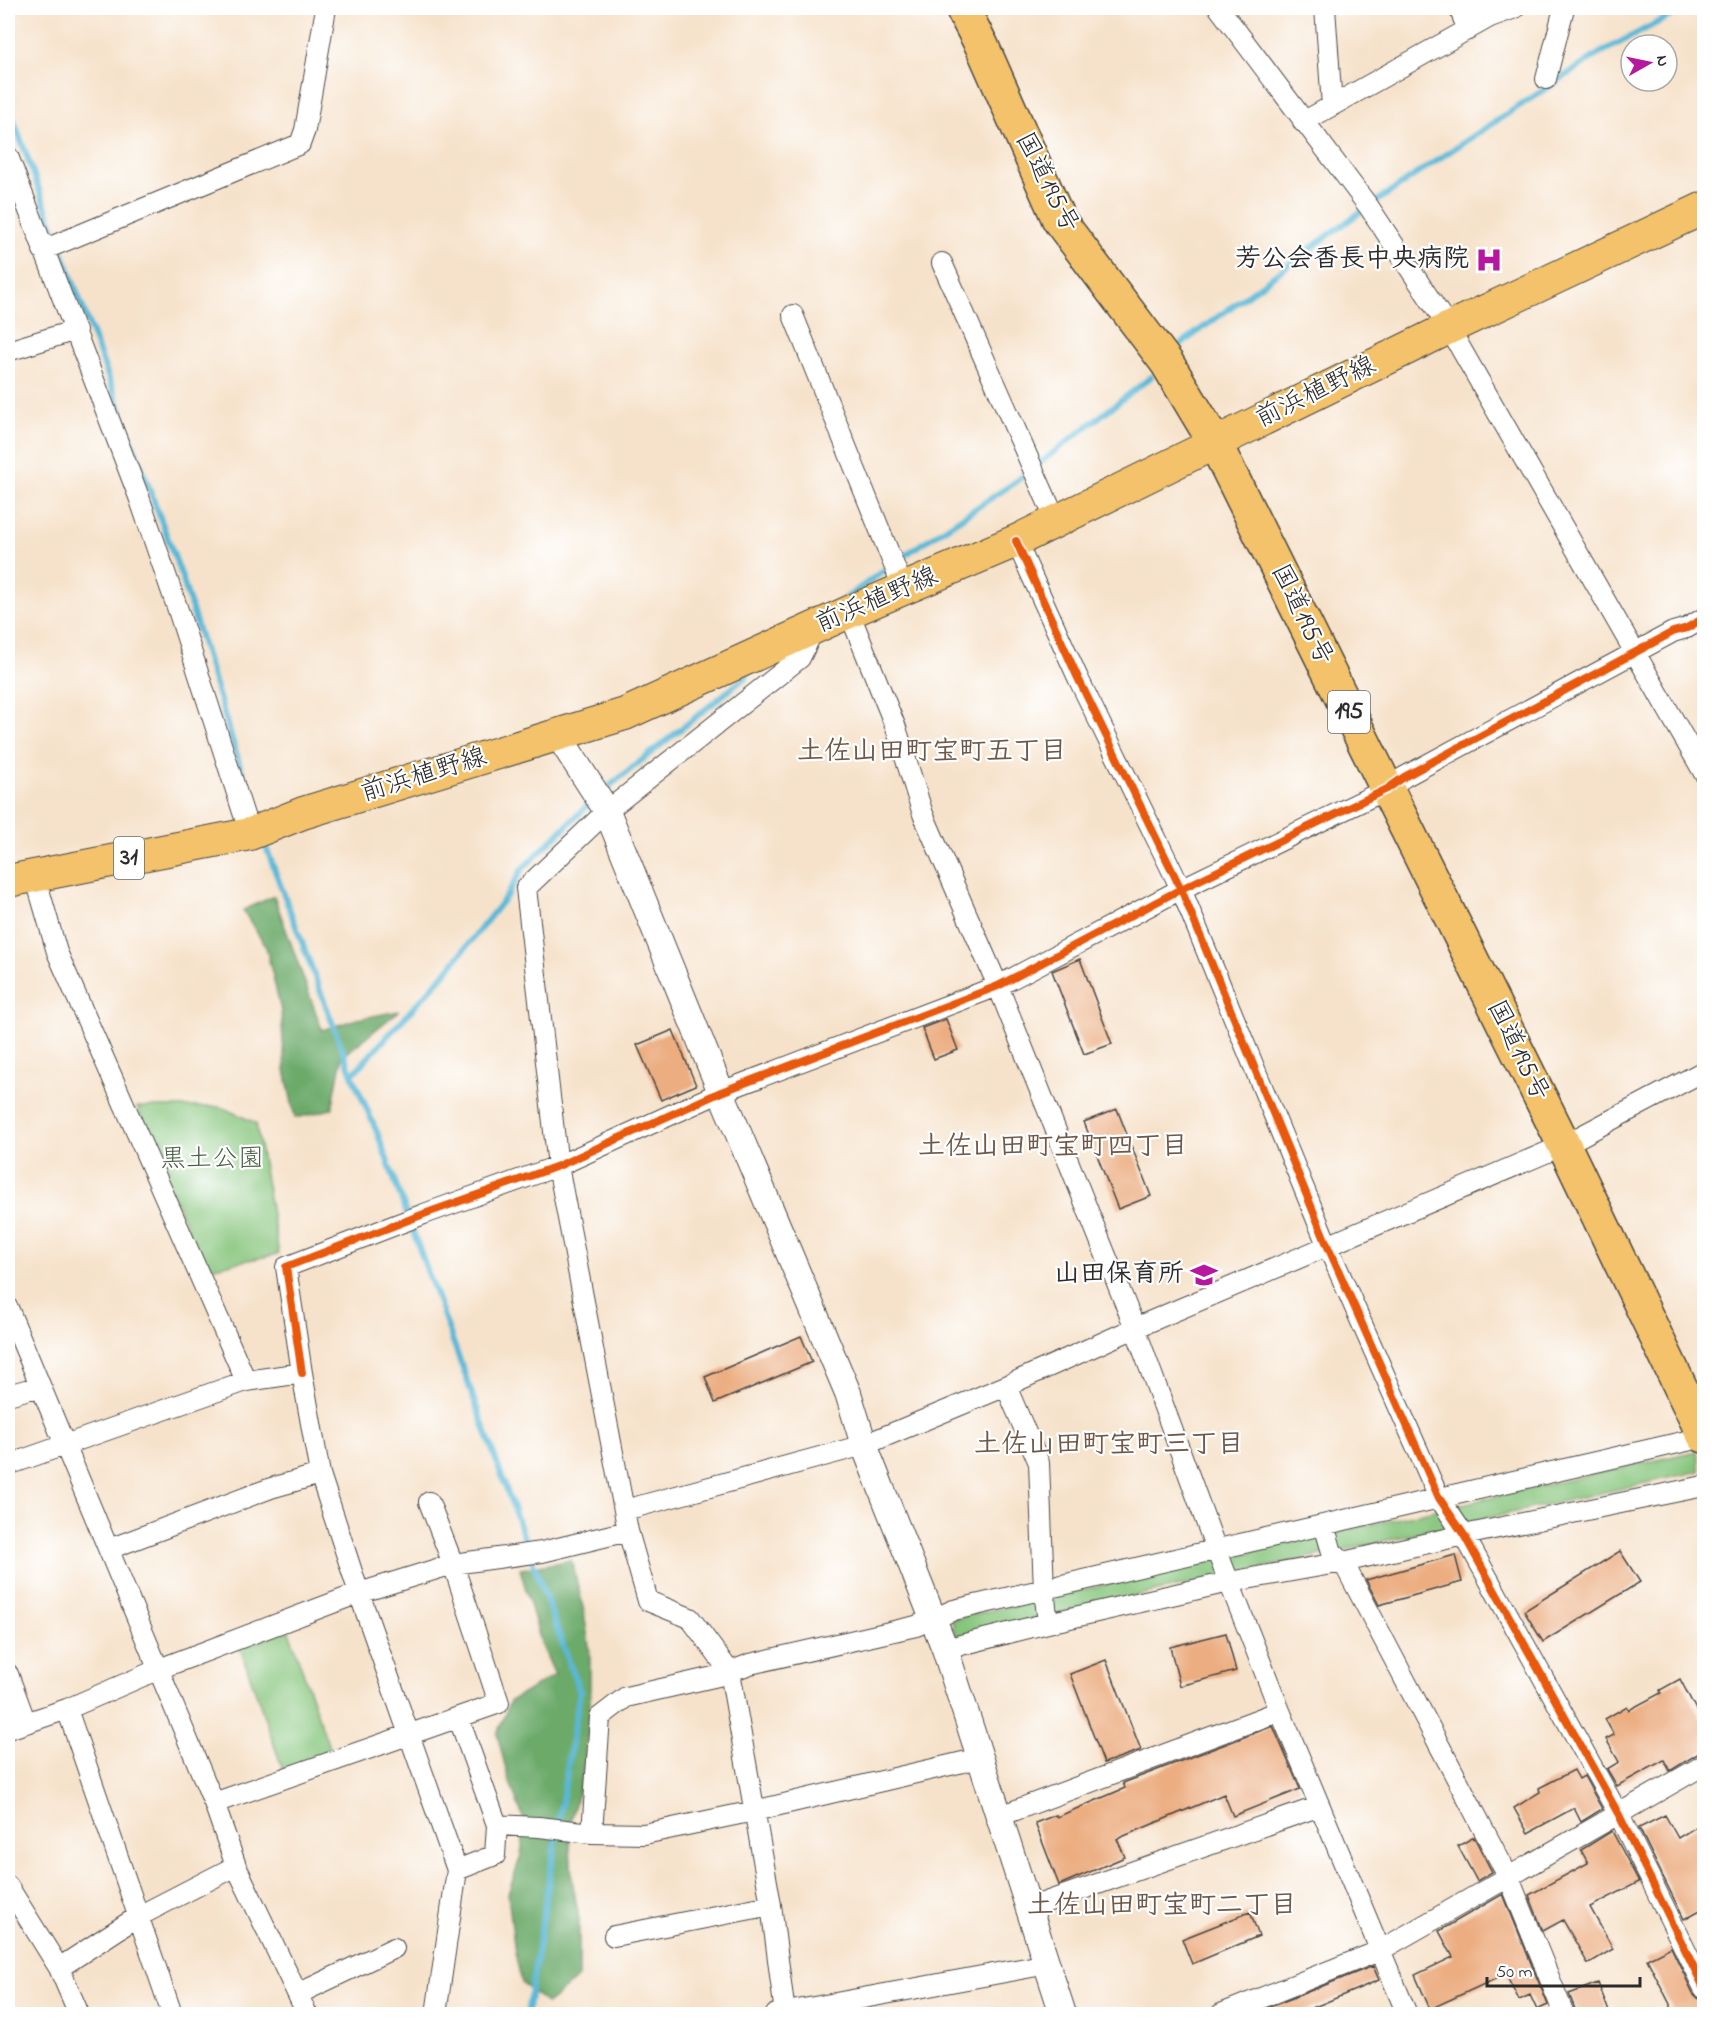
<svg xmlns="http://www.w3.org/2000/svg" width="1712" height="2022" viewBox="0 0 1712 2022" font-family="'Indie Flower','Klee One',sans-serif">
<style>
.green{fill:#86c57b;stroke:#587853;stroke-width:1.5}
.forest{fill:#6caa6b;stroke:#4c6a4b;stroke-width:1.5}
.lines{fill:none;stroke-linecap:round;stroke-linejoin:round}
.stream{stroke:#59b8d7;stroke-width:6}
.building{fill:#ecad81}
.minor-casing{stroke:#494643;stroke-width:22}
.tertiary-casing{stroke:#494643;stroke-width:28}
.primary-casing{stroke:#494643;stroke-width:34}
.trunk-casing{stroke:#494643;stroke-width:36}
.minor{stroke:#fff;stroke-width:20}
.tertiary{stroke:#fff;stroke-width:26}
.primary{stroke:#f3c26a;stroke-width:32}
.trunk{stroke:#f3c26a;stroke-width:33}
.cycleway-casing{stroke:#fff;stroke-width:11}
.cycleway{stroke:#e8590c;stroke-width:8}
.labels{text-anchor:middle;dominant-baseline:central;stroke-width:4.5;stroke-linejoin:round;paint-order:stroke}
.shield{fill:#fff;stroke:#6b6b6b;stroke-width:1.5}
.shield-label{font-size:24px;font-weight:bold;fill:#2b2b2b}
.street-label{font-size:26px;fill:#2b2b2b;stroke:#fff}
.poi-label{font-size:26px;font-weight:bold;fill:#2b2b2b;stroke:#fff;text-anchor:end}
.park-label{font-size:26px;fill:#4b6147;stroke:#fff}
.neighbourhood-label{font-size:27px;font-weight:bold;fill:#6f5849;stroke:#fff}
</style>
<rect width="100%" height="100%" fill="#fff"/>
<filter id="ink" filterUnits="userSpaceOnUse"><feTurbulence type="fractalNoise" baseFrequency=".0167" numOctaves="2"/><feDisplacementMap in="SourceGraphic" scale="12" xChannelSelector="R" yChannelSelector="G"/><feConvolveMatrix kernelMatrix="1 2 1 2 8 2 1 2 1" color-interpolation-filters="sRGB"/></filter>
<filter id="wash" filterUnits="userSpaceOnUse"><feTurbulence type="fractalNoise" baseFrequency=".008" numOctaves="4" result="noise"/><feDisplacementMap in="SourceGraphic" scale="24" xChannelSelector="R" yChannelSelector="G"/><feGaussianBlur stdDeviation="1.35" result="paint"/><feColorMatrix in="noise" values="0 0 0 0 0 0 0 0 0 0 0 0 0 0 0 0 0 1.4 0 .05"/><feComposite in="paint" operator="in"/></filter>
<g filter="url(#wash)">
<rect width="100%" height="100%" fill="#f6e2ca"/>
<path class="green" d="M137 1107H221L256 1123 279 1254 204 1269Z
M1697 1451 1700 1471 955 1636 952 1619Z
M289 1631 331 1753 283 1770 240 1648Z"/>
<path class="forest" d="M274 896 322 1030 357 1019 399 1011 342 1057 332 1109 295 1118 285 1070 281 1011 266 947 243 910Z
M571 1560 583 1606 590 1653V1708L584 1766 569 1830 572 1879 579 1919V1977L547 2004 522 1983 515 1953 508 1894 521 1855 525 1823 508 1777 497 1734 510 1701 555 1675 542 1646 520 1569Z"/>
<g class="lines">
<path class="stream" d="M8 105 182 577 257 821
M1177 347 1352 218 1443 156 1600 53 1685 8
M846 598 905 555 1014 483 1151 377
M602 792 747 676
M263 839 352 1075 377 1132 580 1692 527 2014
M352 1075 447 971 508 894 522 869 592 801"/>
</g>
<g id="blocks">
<path class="building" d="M1080 959 1112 1044 1084 1054 1052 971Z
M946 1019 958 1050 934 1059 922 1028Z
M673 1030 696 1085 661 1100 637 1045Z
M1117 1109 1151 1196 1118 1209 1084 1122Z
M801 1336 812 1362 715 1403 705 1377Z
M1620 1551 1640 1582 1543 1642 1524 1611Z
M1455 1555 1462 1582 1379 1605 1366 1580Z
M1226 1633 1236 1671 1180 1686 1170 1647Z
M1106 1660 1141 1750 1104 1763 1070 1674Z
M1680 1679 1704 1725V1750L1670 1771 1664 1760 1617 1786 1607 1769 1619 1762 1606 1739 1614 1735 1605 1719 1627 1706 1629 1710 1661 1693 1660 1690Z
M1273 1726 1300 1789 1233 1816 1224 1794 1117 1839 1125 1857 1059 1885 1035 1823 1056 1815 1057 1817 1125 1788 1123 1783Z
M1574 1770 1579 1779 1584 1776 1602 1809 1581 1822 1574 1808 1528 1833 1514 1808 1540 1792 1539 1788Z
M1665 1815 1678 1838 1704 1822V1908L1684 1919 1639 1828Z
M1612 1831 1639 1882 1590 1907 1613 1949 1588 1964 1563 1920 1543 1931 1529 1895 1588 1863 1581 1850Z
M1474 1837 1492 1872 1477 1881 1458 1846Z
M1503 1894 1548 2005 1537 2010 1530 1995 1519 2000 1506 1974 1430 2009 1415 1975 1453 1957 1439 1931Z
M1250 1912 1259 1936 1192 1964 1182 1939Z
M1671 1947 1693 1993 1698 1998 1704 2000V2014H1675L1647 1959Z
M1373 1966 1379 1980 1298 2014H1252Z
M1598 1983 1610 2014H1577L1569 1994Z"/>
</g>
</g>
<g filter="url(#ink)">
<use href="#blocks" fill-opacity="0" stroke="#494643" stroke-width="1.5"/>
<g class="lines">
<defs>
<path id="minor" d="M1219 8 1369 207 1449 328 1704 773
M1325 8 1332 106
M1459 8 1468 30
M1546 79 1564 8
M1303 122 1490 17 1515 8
M8 156 139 497 178 610 250 834
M43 250 300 144 305 130 326 8
M942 263 1056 521
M793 315 904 590
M8 351 76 330
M1016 541 1078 678 1181 889 1328 1247 1439 1498 1464 1535 1619 1815 1704 1988
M849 612 896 728 923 814 998 986 1135 1328 1216 1549 1280 1711 1407 2014
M35 876 57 952 246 1381
M8 1308 214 1803 236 1866 307 2014
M302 1373 286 1267 424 1214 558 1166 721 1092 998 986 1181 889 1387 789 1404 777 1673 632 1687 628 1704 618
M1006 1386 1039 1463 1044 1590 1048 1623
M8 1395 40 1386
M8 1465 246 1381 302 1373 320 1474 359 1593 457 1870 436 2014
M625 1510 864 1445 1006 1386 1135 1328 1564 1145 1704 1071
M1324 1525 1332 1552 1343 1562 1509 1878 1564 2014
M109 1549 271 1488 320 1474
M945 1649 1048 1623 1229 1582 1343 1562 1464 1535 1704 1486
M8 1674 26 1723
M67 1709 172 2014
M8 1729 67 1709 159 1669 359 1593 453 1564 542 1552 628 1531
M214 1803 499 1703 453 1564 429 1502
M1000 1816 1280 1711
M497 1825 539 1827 592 1833 644 1834 754 1811 980 1758
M592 1833 600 1717 626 1697 718 1676 750 1664 916 1626 954 1610 1704 1437
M457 1870 495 1855 497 1825 459 1719
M8 1886 59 1968 137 1917 236 1866
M1029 1908 1320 1806
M614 1936 771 1905
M59 1968 79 2014
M298 1994 394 1948
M776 2014 1048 1964
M785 2014 771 1905 730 1672 690 1618 648 1601 628 1531 558 1166 526 888 607 811 800 658 815 627
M1221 2014 1379 1951 1704 1765"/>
<path id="tertiary" d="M558 735 607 811 721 1092 848 1393 864 1445 945 1649 1063 2014"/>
<path id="primary" d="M8 881 250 834 303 813 625 714 849 612 1016 541 1449 328 1704 208"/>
<path id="trunk" d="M962 8 982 46 1059 220 1167 363 1215 443 1564 1145 1704 1436"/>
</defs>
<use href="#minor" class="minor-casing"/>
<use href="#tertiary" class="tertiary-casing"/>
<use href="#primary" class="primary-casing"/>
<use href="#trunk" class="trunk-casing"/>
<use href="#minor" class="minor"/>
<use href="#tertiary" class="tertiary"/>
<use href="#primary" class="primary"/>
<use href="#trunk" class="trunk"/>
<defs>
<path id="cycleway" d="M1016 541 1078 678 1181 889 1328 1247 1439 1498 1464 1535 1619 1815 1704 1988
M302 1373 286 1267 424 1214 558 1166 721 1092 998 986 1181 889 1387 789 1404 777 1673 632 1687 628 1704 618"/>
</defs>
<use href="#cycleway" class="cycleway-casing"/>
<use href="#cycleway" class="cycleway"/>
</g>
</g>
<defs>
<symbol id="hospital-bare" viewBox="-9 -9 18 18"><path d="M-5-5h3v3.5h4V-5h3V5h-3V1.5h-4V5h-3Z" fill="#b5179e" stroke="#fff" stroke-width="2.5" paint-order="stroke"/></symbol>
<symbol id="school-bare" viewBox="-9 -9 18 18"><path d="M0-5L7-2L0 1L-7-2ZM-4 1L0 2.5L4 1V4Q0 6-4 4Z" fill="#b5179e" stroke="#fff" stroke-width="2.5" paint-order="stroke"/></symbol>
</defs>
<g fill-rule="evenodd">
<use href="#hospital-bare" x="1470" y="241" width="38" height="38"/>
<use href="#school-bare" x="1185" y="1256" width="38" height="38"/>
</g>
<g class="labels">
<g class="shield">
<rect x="1328" y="691" width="42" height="42" rx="4.5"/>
<rect x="114" y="837" width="30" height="42" rx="4.5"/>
</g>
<g class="shield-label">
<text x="1349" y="712">195</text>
<text x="129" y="858">31</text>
</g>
<g class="street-label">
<text transform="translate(1046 183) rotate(63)">国道195号</text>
<text transform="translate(1316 393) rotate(-26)">前浜植野線</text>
<text transform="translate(877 601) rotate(-23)">前浜植野線</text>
<text transform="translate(1301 615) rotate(64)">国道195号</text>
<text transform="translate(424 776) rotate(-17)">前浜植野線</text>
<text transform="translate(1517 1051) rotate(64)">国道195号</text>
</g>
<g class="poi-label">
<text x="1469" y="260">芳公会香長中央病院</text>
<text x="1184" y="1275">山田保育所</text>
</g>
<g class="park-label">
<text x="212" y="1160">黒土公園</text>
</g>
<g class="neighbourhood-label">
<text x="932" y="752">土佐山田町宝町五丁目</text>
<text x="1053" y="1147">土佐山田町宝町四丁目</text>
<text x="1109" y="1445">土佐山田町宝町三丁目</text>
<text x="1162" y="1906">土佐山田町宝町二丁目</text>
</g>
</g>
<rect width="1712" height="2022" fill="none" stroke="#fff" stroke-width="30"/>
<g transform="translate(1649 63) rotate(81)"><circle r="28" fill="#ffffff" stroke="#aaaaaa" stroke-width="1.5"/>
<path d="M0-4.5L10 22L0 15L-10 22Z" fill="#b5179e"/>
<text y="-9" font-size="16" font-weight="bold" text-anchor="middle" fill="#2b2b2b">N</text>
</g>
<path d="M1487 1977v9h153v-9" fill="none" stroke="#2b2b2b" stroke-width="3"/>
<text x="1496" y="1977" font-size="18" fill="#2b2b2b" stroke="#ffffff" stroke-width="4.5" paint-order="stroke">50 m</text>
</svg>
